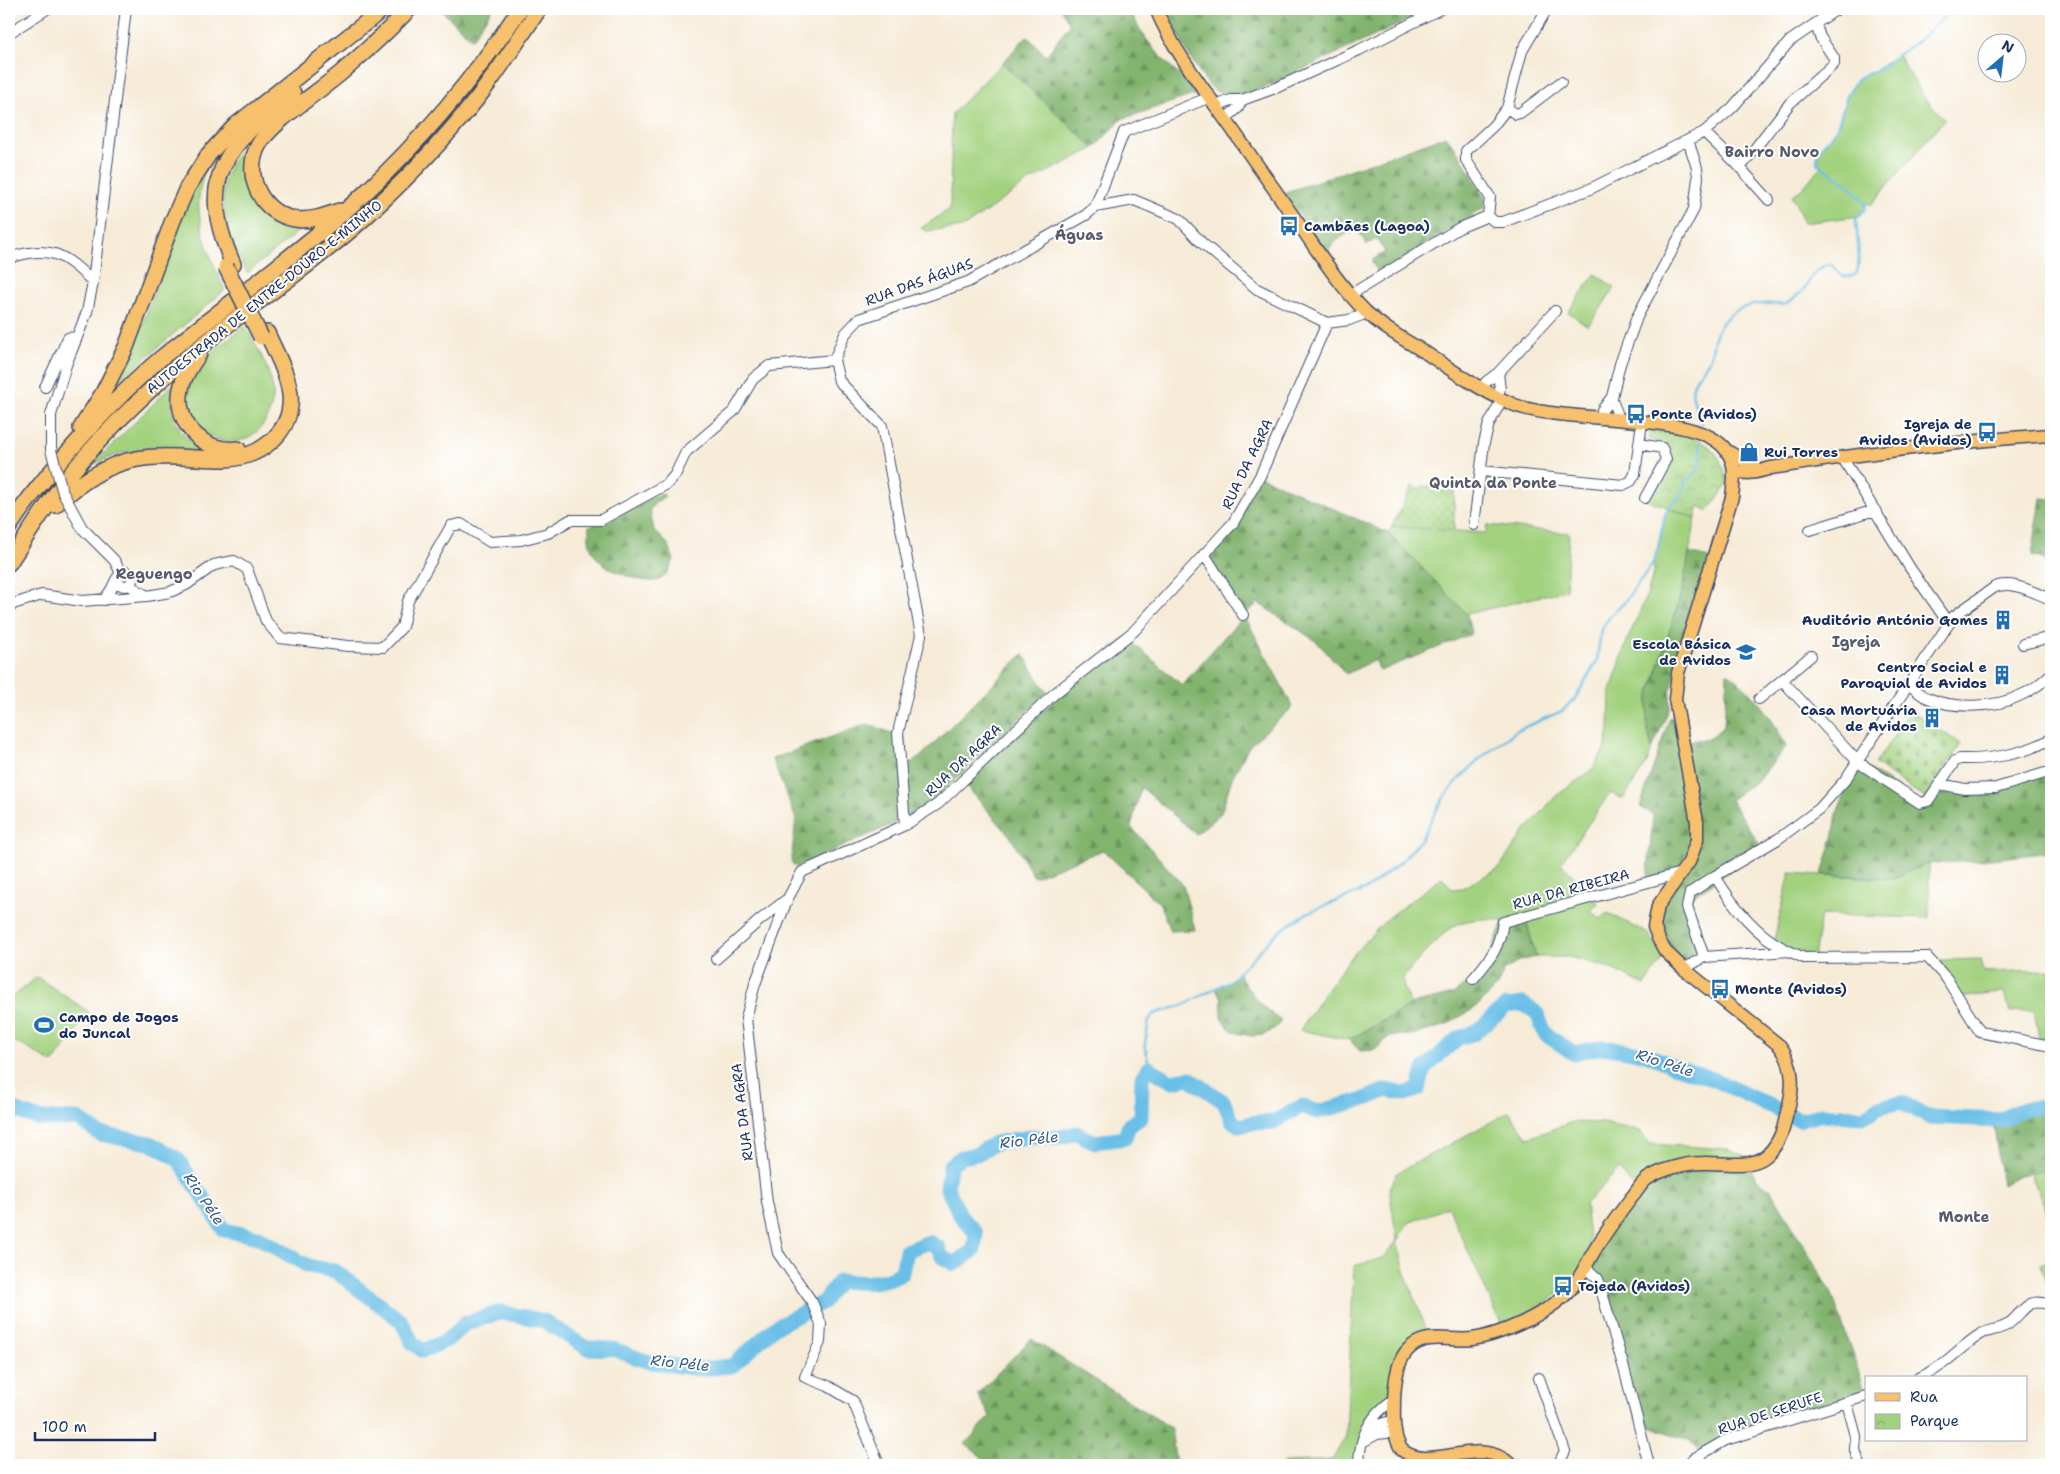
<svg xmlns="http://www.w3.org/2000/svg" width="2060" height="1474" viewBox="0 0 2060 1474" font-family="'Shantell Sans',sans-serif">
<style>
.grass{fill:#a3d27f;stroke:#5f806e}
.forest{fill:url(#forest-firs);stroke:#4e7266}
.cemetery{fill:url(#cemetery-stones);stroke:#5f806e}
.park{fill:url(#park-crowns);stroke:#5f806e}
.garden{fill:url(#garden-dots);stroke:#5f806e}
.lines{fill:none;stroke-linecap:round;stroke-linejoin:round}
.stream{stroke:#6bbfe7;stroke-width:2.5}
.river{stroke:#6bbfe7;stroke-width:15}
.minor-casing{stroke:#3c4b70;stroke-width:12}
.major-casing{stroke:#3c4b70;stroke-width:15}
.highway-casing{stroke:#3c4b70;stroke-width:18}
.minor{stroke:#fff;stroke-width:10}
.major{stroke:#f7c06c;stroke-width:12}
.highway{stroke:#f7c06c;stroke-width:15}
.minor-bridge-casing{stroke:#3c4b70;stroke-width:12;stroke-linecap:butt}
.highway-bridge-casing{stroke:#3c4b70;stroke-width:18;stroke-linecap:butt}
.minor-bridge{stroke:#fff;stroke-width:10}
.highway-bridge{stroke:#f7c06c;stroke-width:15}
.labels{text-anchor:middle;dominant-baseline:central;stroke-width:4;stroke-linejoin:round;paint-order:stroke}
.poi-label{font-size:14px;font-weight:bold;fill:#1b2f5e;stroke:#fff;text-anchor:start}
.street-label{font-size:14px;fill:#1b2f5e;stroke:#fff}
.neighbourhood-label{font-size:15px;font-weight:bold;fill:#595a6a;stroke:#fff}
.water-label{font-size:15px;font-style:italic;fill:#335a87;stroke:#fff}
</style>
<defs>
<pattern id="forest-firs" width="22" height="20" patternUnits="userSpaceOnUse" patternTransform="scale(1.25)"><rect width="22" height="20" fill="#82b46e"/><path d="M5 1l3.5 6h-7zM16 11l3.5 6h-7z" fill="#6a935e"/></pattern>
<pattern id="cemetery-stones" width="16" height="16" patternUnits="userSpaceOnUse" patternTransform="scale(1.25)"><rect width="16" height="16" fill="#a3d27f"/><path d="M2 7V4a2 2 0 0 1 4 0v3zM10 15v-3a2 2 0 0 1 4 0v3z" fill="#84ab6b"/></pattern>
<pattern id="park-crowns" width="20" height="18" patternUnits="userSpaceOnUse" patternTransform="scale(1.25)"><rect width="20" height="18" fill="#a3d27f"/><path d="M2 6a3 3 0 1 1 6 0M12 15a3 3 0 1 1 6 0" fill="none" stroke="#84ab6b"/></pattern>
<pattern id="garden-dots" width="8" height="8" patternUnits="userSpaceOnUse" patternTransform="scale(1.25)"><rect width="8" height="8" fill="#a3d27f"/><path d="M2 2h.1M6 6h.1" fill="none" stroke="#84ab6b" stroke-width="1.8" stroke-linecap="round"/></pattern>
</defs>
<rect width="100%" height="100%" fill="#fff"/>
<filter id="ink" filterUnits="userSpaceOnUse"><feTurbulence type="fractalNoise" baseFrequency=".02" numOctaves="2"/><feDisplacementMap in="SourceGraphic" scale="10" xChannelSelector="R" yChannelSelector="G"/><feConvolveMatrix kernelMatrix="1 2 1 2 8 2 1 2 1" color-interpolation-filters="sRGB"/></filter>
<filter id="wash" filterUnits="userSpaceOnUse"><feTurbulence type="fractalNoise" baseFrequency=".0096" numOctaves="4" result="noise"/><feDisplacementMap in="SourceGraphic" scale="20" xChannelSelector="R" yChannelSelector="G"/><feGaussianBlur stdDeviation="1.12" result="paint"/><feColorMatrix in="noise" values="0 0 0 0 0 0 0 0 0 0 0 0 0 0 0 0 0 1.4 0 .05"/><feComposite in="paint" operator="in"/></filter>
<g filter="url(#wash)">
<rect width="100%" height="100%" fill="#f6ebd7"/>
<path class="grass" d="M1898 55 1926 100 1945 119 1871 205 1864 201 1865 209 1859 216 1804 223 1792 195 1802 189 1821 166 1817 163V155L1822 145 1836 130 1849 93 1856 82 1868 72 1878 70 1884 63Z
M1002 63 1094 148 1028 182 964 227 926 231 921 228 950 209 952 114Z
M244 145C238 173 241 197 266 214 270 217 275 221 279 223 286 225 296 223 301 229L247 273C230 241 214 205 229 168 232 160 240 152 244 145Z
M205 167C203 177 200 187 199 197 196 225 213 265 225 290L150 354 110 391 134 347 190 194Z
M1595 274 1615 288 1588 326 1568 312Z
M245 326C256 346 270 367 273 391 274 401 270 412 266 420 235 471 161 423 196 369 203 358 233 335 245 326Z
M175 382C166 419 179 438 212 454L149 450 122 453 93 464Z
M1669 509 1696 518 1682 591 1648 700 1647 728 1652 749 1647 763 1623 799 1610 793 1561 863 1594 897 1598 904 1591 911 1601 919 1607 913 1649 934 1664 957 1645 985 1607 967 1569 957H1536L1525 916 1503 922C1492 916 1463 919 1452 927 1444 932 1404 973 1403 980 1402 988 1408 999 1411 1006L1349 1040 1300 1030C1324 993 1349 955 1382 924 1400 907 1423 893 1442 877L1452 889 1462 888 1498 869 1524 832 1556 796 1592 770 1606 746 1609 729 1610 693 1627 641 1648 592 1654 570 1653 563 1658 548 1665 515Z
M1487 525 1569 533 1566 590 1467 614 1388 533 1392 526 1486 533Z
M1926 864H1929V918L1821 915 1814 958 1773 944 1790 873 1892 879Z
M1981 959 1984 972 2051 970V1046L2040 1044 2034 1010 2010 1012 2005 992 1959 998 1939 970 1941 960Z
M37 977 89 1012 53 1063 9 1038V1000Z
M1509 1112 1528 1138 1573 1122 1604 1123 1640 1131 1650 1144 1728 1149 1752 1159 1635 1189 1619 1169 1585 1204 1590 1246 1576 1282 1504 1330 1448 1207 1408 1223 1397 1241 1407 1278 1430 1339 1407 1350 1394 1399 1372 1418 1359 1465H1284V1462L1332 1460 1346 1436 1354 1266 1383 1258 1397 1241 1389 1188 1397 1173Z
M2051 1170V1238L2049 1217 2030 1172Z
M2051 1259V1305L2041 1264Z"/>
<path class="forest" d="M444 9H492L472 39 443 12Z
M1061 9H1130C1143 44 1172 68 1199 93L1122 119 1094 148 1002 63 1027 36 1046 56 1070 24Z
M1165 9H1432L1254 92C1241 96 1229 98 1216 91 1200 82 1175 27 1165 9Z
M1446 136 1459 153 1485 199 1484 208 1379 273 1371 261 1385 252 1377 239 1367 245 1358 231 1348 233 1336 241 1326 253 1284 193Z
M1260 476 1388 533 1467 614 1471 634 1380 671 1375 660 1346 674 1316 641 1258 603 1244 615 1293 707 1250 745 1232 778 1221 813 1196 834 1141 787 1131 827 1183 885 1195 930 1170 931 1160 904 1103 850 1034 877 1010 836 962 781 1126 637 1182 685 1243 616 1204 554 1233 523Z
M660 493 665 496 655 503 650 510 654 530 668 544 674 560C670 567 667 575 661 579 648 587 605 570 597 558 589 547 588 539 589 526L608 522Z
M2041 498 2051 499V563L2032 555Z
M1689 553 1709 558 1670 693V707L1652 749 1647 728 1648 700 1682 591Z
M1023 654 1047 693 935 798 900 821 796 867 791 862 796 819 772 759 866 724 904 737 908 765 920 757Z
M1727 673C1750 687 1776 722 1786 747L1758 780 1730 800 1762 848 1687 901 1703 957 1684 969 1665 951 1655 917 1697 840 1683 742 1710 738 1724 726Z
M1670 717 1674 718 1692 830 1688 851 1676 873 1647 883 1653 814 1640 807Z
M1858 762 1920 803 1938 786 1958 790 2046 776 2051 791V852L1974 861 1926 864 1892 879 1822 874 1834 834 1837 813Z
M1525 916 1536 957 1519 961 1504 971 1496 988 1475 1008 1446 1025 1414 1035 1390 1036 1375 1050 1360 1051 1349 1040 1413 1004 1453 994 1473 979 1486 963 1503 922Z
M1238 972C1248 992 1263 1008 1281 1021 1271 1037 1253 1039 1235 1032 1230 1030 1225 1023 1221 1018L1222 998 1215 988 1231 980Z
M2051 1106V1170L2019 1175 2002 1185 1993 1119 2001 1120 2022 1109Z
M1748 1165 1757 1180 1771 1190 1832 1294 1866 1394 1702 1453 1691 1441 1638 1422 1598 1279 1585 1267 1646 1180 1672 1168Z
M1031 1339 1171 1428 1176 1465H1124L1114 1459 1110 1465H992L965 1444 990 1416 977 1394Z"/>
<path class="cemetery" d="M1911 710 1961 744 1925 798 1875 764Z"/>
<path class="park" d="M1650 430C1692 434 1719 438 1728 484L1708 511 1699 506 1696 518 1648 500 1666 459 1672 448 1649 439Z"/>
<path class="garden" d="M1412 486 1418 489 1423 486 1454 489V531L1392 526Z"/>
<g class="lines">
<path class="stream" d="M1702 423C1697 409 1687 393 1696 379 1701 371 1707 366 1710 357 1713 350 1713 342 1716 334 1728 305 1756 301 1784 305 1791 301 1798 296 1803 290 1811 279 1815 267 1830 264 1839 272 1843 282 1857 273L1859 258 1856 219 1865 209 1866 204 1850 186 1817 163C1817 145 1827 144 1835 131 1843 116 1844 95 1856 81 1863 73 1873 74 1879 69 1891 59 1904 51 1916 42 1930 32 1940 19 1954 9
M1149 1068 1145 1043 1149 1020 1154 1014 1184 1005 1231 980 1278 932 1307 913 1367 889 1403 860 1421 839 1442 800 1459 779 1481 758 1516 731 1562 711 1574 700 1597 661 1601 630 1611 615 1623 604 1653 563 1658 548 1665 515 1670 506 1683 493 1685 482C1703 470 1701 463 1700 443"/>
<path class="river" d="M9 1108 39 1119H78L100 1134 150 1143 178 1159 224 1230 258 1237 308 1266 335 1271 401 1321 412 1342 423 1351 447 1340 466 1323 501 1312 544 1321 587 1348 613 1349 646 1361 700 1369 732 1366 775 1327 823 1302 839 1281C865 1283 878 1285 902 1273L906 1251 929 1242 939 1248 942 1257 954 1264 974 1250 976 1233 960 1215 947 1188 950 1165 962 1157 977 1154 995 1143 1031 1137H1060L1076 1133 1095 1142 1125 1138 1129 1125 1141 1118 1142 1077 1149 1068 1171 1081 1189 1078 1224 1102 1232 1121 1240 1126 1252 1123 1273 1122 1302 1106 1317 1112 1365 1099 1386 1090 1405 1094 1419 1089 1424 1069 1458 1038 1475 1033 1506 1006 1523 1004 1537 1013 1545 1034 1573 1053 1603 1047 1646 1054 1671 1065 1713 1079 1800 1120 1823 1114 1863 1117 1879 1107 1901 1102 1929 1117 2001 1120 2022 1109 2051 1106"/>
</g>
</g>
<g filter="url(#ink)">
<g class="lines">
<defs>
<path id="minor" d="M9 33 47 9
M1216 106 1231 100H1242L1278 87 1359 50 1440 9
M1507 108 1516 114 1520 113 1561 82
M1225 119 1238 108 1242 100
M1704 132 1736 163 1769 200
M1740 168 1790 103 1834 64V58L1820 37 1816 25
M1095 207 1134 200 1179 219 1202 243 1257 289 1327 323
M1488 216 1495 222H1503L1590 189 1704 132 1732 108 1790 41 1837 9
M1488 216 1490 197 1466 160V151L1493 126 1507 108 1522 51 1547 9
M9 258C50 244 64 254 93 282
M1350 295 1459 228 1488 216
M45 387 68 338 77 337
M1481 388 1487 381 1498 373 1555 311
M1497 397 1500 389 1498 373
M1612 397C1612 406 1619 411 1618 420
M51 415 66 365 87 312 93 282 126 9
M1601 418 1602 410 1612 397 1620 364 1637 317 1694 209 1698 178 1697 168 1688 140
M1639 444 1662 448 1666 459 1645 498
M1842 457 1910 568 1949 624
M1481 471 1623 485 1631 481 1635 474 1642 422
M1474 525 1484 443 1489 424 1502 399
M82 528 114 560 121 573
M1810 530 1875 510
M1204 554 1243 615
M118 579a7 7 0 1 1 14 0a7 7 0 1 1-14 0Z
M129 585 147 596 170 592 186 585 214 565 234 561 247 569 266 621 280 638 348 646 383 647 402 627 408 601 451 526 461 524 490 542 521 540 548 533 570 520H601L667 484 675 475 686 452 734 411 753 379 769 366 834 360
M104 600 111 590 117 578
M9 609 13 604 42 595 82 601 147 596
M2023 644 2051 637
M1782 680 1858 762 1920 803 1928 801 1955 761 1960 759C1990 760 2024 754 2051 739
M1909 684C1915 689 1921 696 1928 698 1952 709 1996 708 2019 696 2032 691 2041 683 2051 674
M1759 699 1811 656
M1940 784 1965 789 1996 788 2045 773
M905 825 898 733 921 635 882 426 839 381 834 360 845 334 859 319 968 282 1086 215 1095 207 1124 132 1210 97
M1715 876C1733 906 1756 936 1789 951
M1704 957 1687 907 1690 893 1715 876 1778 839 1819 809 1845 780 1954 616 1995 587C2013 580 2034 593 2051 599
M716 959 760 920 786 900
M1684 969 1704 957 1789 951 1804 958 1927 957 1947 979 1980 1032 2051 1046
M1473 979C1490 959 1499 949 1503 922L1681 873
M1585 1267 1598 1279 1625 1372 1649 1465
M1539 1378 1565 1451 1558 1465
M1918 1378C1943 1369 1959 1347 1981 1334 1989 1330 1999 1330 2007 1325 2025 1312 2025 1296 2051 1305
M1847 1403 1856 1436 1855 1450 1860 1465
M1367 1429 1384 1423 1394 1421
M1364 1441 1377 1434 1396 1432
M879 1465 853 1401 828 1386 805 1377 820 1342 821 1324 812 1302 778 1253 767 1202 746 1018 755 984 787 900 802 872 905 825 938 804 1054 694 1134 631 1233 523 1260 476 1327 323 1349 320 1367 313
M1359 1465C1359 1438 1370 1414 1395 1399
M1687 1465 1693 1459 1726 1440 1866 1396"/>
<path id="major" d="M1156 9C1175 55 1209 95 1237 136 1259 168 1281 199 1303 230 1322 258 1341 287 1365 311 1383 328 1405 340 1426 353 1453 371 1480 390 1510 403 1559 426 1696 409 1726 450 1737 464 1734 481 1732 497L1678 673 1675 699 1697 822V840L1689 862 1658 906 1654 927 1659 940 1665 951 1684 969 1780 1046C1793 1063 1794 1085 1789 1105 1786 1114 1785 1124 1782 1132 1765 1175 1737 1162 1703 1163 1685 1163 1662 1169 1647 1179 1641 1183 1637 1192 1632 1197 1619 1214 1607 1230 1596 1248 1586 1264 1578 1284 1563 1297 1541 1316 1501 1335 1472 1339 1458 1341 1443 1337 1429 1339 1398 1344 1395 1375 1394 1400 1394 1416 1392 1436 1402 1450 1430 1474 1480 1433 1511 1465
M1727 451 1754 467
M1734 471C1747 475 1758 472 1771 468 1866 453 1956 441 2051 435"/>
<path id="highway" d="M339 211C325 216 309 222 294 219 262 213 244 178 257 148 268 124 320 91 342 72 365 52 388 31 409 9
M233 264C194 176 227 146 293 93
M199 354C190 367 181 380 180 396 178 428 207 453 238 449
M81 428 103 393 126 347 173 220 187 188 209 154 236 125 383 9
M55 505C79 484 105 464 137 459 167 454 196 459 225 459 260 458 294 432 290 394 287 372 276 353 267 333
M9 527C32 492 59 462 87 431 110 406 134 381 160 359 227 304 298 254 362 196 422 140 475 77 520 9
M9 563C29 532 50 499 73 471 113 422 161 378 210 339 260 298 315 263 363 219 397 188 430 155 460 119 490 85 514 46 539 9"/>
</defs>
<use href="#minor" class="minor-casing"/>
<use href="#major" class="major-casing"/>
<use href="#highway" class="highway-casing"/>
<use href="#minor" class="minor"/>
<use href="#major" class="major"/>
<use href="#highway" class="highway"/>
<defs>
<path id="minor-bridge" d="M51 415V450L63 493 82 528"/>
<path id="highway-bridge" d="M226 267 261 337"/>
</defs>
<use href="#minor-bridge" class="minor-bridge-casing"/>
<use href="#highway-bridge" class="highway-bridge-casing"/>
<use href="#minor-bridge" class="minor-bridge"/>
<use href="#highway-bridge" class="highway-bridge"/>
</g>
</g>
<defs>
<symbol id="bus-bare" viewBox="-9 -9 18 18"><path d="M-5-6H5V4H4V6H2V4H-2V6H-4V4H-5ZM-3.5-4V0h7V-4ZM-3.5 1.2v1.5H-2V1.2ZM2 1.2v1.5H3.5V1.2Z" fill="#1f6fb2" stroke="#fff" stroke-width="2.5" paint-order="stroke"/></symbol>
<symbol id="shop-bare" viewBox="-9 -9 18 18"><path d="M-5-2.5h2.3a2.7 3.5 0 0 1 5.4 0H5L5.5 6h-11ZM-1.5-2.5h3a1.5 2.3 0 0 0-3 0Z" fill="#1f6fb2" stroke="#fff" stroke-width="2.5" paint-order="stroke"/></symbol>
<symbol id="building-bare" viewBox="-9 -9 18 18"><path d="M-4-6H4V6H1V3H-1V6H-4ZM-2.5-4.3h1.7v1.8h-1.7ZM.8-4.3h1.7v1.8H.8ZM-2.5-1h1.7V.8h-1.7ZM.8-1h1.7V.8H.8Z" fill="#1f6fb2" stroke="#fff" stroke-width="2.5" paint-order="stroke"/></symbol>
<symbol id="school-bare" viewBox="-9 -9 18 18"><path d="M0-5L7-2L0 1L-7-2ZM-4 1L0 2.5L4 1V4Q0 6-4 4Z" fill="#1f6fb2" stroke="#fff" stroke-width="2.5" paint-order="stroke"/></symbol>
<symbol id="stadium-bare" viewBox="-9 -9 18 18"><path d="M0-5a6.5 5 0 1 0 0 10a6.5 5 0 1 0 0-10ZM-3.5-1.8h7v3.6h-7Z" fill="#1f6fb2" stroke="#fff" stroke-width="2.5" paint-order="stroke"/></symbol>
</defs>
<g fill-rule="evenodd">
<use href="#bus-bare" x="1275" y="212" width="28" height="28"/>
<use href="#bus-bare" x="1622" y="400" width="28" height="28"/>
<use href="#bus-bare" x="1973" y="418" width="28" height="28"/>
<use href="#shop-bare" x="1735" y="438" width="28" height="28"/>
<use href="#building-bare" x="1989" y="606" width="28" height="28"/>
<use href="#school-bare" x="1732" y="638" width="28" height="28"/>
<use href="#building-bare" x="1988" y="661" width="28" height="28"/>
<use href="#building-bare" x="1918" y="704" width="28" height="28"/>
<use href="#bus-bare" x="1706" y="975" width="28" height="28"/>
<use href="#stadium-bare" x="30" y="1011" width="28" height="28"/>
<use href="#bus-bare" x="1549" y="1272" width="28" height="28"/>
</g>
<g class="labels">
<g class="poi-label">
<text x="1304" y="226">Cambães (Lagoa)</text>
<text x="1651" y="414">Ponte (Avidos)</text>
<text x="1972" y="424" text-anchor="end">Igreja de<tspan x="1972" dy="16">Avidos (Avidos)</tspan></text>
<text x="1764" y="452">Rui Torres</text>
<text x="1988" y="620" text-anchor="end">Auditório António Gomes</text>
<text x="1731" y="644" text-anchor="end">Escola Básica<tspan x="1731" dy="16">de Avidos</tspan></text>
<text x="1987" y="667" text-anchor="end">Centro Social e<tspan x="1987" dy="16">Paroquial de Avidos</tspan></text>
<text x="1917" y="710" text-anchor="end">Casa Mortuária<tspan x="1917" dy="16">de Avidos</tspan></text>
<text x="1735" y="989">Monte (Avidos)</text>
<text x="59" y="1017">Campo de Jogos<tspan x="59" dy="16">do Juncal</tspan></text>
<text x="1578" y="1286">Tojeda (Avidos)</text>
</g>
<g class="street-label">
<text transform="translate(919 282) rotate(-20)">RUA DAS ÁGUAS</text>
<text transform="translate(264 297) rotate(-39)">AUTOESTRADA DE ENTRE-DOURO-E-MINHO</text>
<text transform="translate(1247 464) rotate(-64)">RUA DA AGRA</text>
<text transform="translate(963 760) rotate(-43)">RUA DA AGRA</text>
<text transform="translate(1571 889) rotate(-15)">RUA DA RIBEIRA</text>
<text transform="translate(742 1112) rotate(-97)">RUA DA AGRA</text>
<text transform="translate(1770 1413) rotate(-18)">RUA DE SERUFE</text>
</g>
<g class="neighbourhood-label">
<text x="1772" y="152">Bairro Novo</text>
<text x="1079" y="235">Águas</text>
<text x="1493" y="483">Quinta da Ponte</text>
<text x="154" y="574">Reguengo</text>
<text x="1856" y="642">Igreja</text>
<text x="1964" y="1217">Monte</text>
</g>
<g class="water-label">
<text transform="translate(1665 1063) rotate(18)">Rio Péle</text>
<text transform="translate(1029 1140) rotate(-7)">Rio Péle</text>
<text transform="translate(204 1199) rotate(56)">Rio Péle</text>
<text transform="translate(680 1363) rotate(6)">Rio Péle</text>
</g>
</g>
<rect width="2060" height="1474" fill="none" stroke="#fff" stroke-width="30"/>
<rect x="1865" y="1376" width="162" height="65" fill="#ffffff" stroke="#a4acbf"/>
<rect x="1875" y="1393" width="25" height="8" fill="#f7c06c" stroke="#a4acbf"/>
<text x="1910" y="1402" font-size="15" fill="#1b2f5e">Rua</text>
<rect x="1875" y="1414" width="25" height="15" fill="url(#park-crowns)" stroke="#a4acbf"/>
<text x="1910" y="1426" font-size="15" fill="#1b2f5e">Parque</text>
<g transform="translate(2002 58) rotate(28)"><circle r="24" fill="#ffffff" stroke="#a4acbf"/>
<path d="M0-4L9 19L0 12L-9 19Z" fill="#1f6fb2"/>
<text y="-8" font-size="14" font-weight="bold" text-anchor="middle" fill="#1b2f5e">N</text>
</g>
<path d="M35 1432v8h120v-8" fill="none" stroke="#1b2f5e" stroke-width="2.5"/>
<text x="42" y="1432" font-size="15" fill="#1b2f5e" stroke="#ffffff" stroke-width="4" paint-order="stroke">100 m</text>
</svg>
